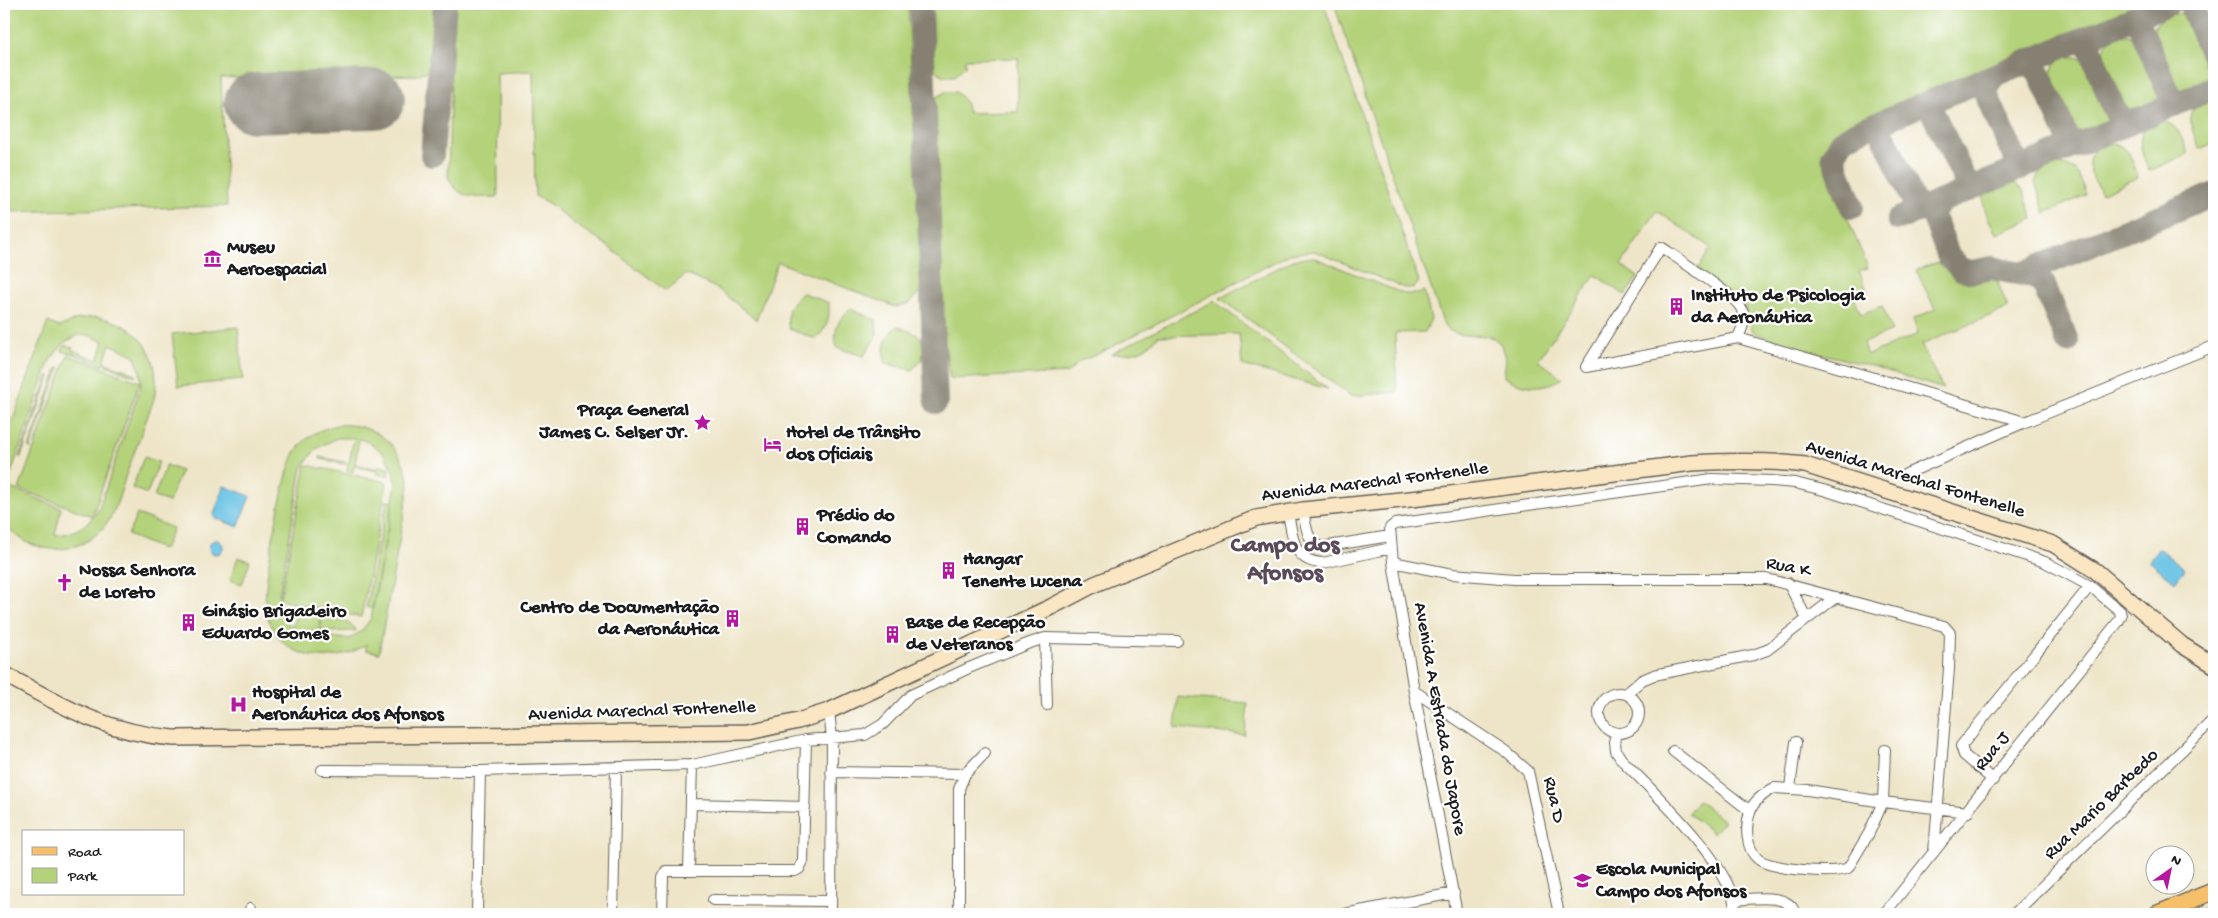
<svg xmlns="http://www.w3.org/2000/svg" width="2218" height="918" viewBox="0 0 2218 918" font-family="'Gochi Hand',sans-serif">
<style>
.green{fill:#b4d279;stroke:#68774a;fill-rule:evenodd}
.water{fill:#66c1e4;stroke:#416e80}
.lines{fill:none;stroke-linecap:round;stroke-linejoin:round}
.taxiway{stroke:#858072;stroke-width:24}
.runway{stroke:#858072;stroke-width:60}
.minor-casing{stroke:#666258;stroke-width:12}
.secondary-casing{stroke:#666258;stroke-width:18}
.primary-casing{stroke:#666258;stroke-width:19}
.minor{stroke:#fff;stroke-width:10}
.secondary{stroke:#fbe6c4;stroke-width:15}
.primary{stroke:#f6c06b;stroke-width:16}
.labels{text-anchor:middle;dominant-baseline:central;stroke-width:4.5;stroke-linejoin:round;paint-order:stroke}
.poi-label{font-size:19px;font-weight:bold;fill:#1c1c1c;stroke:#fff;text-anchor:start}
.street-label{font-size:19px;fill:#1c1c1c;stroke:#fff}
.district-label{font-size:24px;font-weight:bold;fill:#5a4957;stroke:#fff}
</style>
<rect width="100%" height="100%" fill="#fff"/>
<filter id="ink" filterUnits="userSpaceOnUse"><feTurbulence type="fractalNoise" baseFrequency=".02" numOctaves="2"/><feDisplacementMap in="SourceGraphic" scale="10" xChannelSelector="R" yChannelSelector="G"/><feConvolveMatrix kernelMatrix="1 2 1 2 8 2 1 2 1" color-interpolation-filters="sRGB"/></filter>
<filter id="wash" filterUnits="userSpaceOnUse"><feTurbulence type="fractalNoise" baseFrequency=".0096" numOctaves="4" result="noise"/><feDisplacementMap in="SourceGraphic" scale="20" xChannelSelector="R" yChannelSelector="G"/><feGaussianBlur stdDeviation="1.12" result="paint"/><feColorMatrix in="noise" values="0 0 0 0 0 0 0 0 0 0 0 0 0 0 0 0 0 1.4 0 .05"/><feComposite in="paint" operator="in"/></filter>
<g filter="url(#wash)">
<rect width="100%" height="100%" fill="#eee5c8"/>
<path class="green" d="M4 4H437L433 65 427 71 417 75 221 78 227 206 4 212Z
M456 4H908L921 290 910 303 896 307 778 262 756 320 718 289 686 274 666 291 597 238 577 226 550 204 535 196 533 71 497 73 498 197C475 197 460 201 448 177L451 75Z
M931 4H1324L1419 282 1414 288H1405L1314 251 1290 254 1098 354 1080 361 1068 373 950 379 942 325 934 99 945 92H956L965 101 968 113 1018 112V58L965 59V66L955 76H943L933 68Z
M1334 4H2149L1845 130C1837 136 1829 144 1829 155 1827 176 1859 244 1868 268L1859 271 1868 293 1855 299 1861 314 1882 306 1892 331 1863 343 1867 355 1918 334 1913 319 1935 309 1916 270 1941 261C1960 280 1969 286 1995 275L2008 308 1921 345 1943 389 1875 367 1790 346 1753 332 1750 323 1748 322 1745 306 1697 270 1711 248 1657 211 1621 265 1638 277 1625 295 1595 275 1538 360 1562 378C1543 390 1523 388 1504 377 1504 370 1507 361 1505 354 1495 321 1466 347 1444 326Z
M2205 4H2214V39L2204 14Z
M2168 14C2176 14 2185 14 2191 20 2196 25 2199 38 2203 45 2214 70 2218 87 2187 93L2177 87 2153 32 2157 23Z
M2128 35 2142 42 2162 94C2153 116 2143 117 2122 107 2112 81 2082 38 2128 35Z
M2064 57H2077L2087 64 2109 113 2107 126 2098 134 2084 136 2073 130 2050 80 2054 64Z
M2208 98H2214V143L2199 149C2191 124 2182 113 2208 98Z
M2161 121C2179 124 2182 139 2188 154L2149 171C2141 150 2130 129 2161 121Z
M2107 144C2130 143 2131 158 2138 177L2101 194C2091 174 2077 154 2107 144Z
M2057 164C2080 167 2079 176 2086 195L2045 213 2035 182C2040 171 2046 167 2057 164Z
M2010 182 2016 183 2023 190 2033 219 1996 234C1992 224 1977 201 1987 192 1993 187 2003 185 2010 182Z
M1313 257 1404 294H1418L1424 291 1431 319 1425 332 1395 333 1397 392 1351 396 1220 298 1293 260Z
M803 293 829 303C830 319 827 328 816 339L789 329C786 310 788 304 803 293Z
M1214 301 1328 389 1242 365 1239 334 1158 336C1143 354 1134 353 1111 354Z
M850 309 876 320 877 335 864 356 837 348C833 331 837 321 850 309Z
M96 317C140 323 163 356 154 399 145 424 135 450 126 475 120 494 115 516 101 530 88 544 70 550 52 549 33 548 15 538 4 522V445L48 322 59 327 78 319ZM79 335H88L104 342 98 360 72 350 73 348 65 345 62 351 71 354 72 353 102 366 103 364 135 376 136 374 104 362 110 344 134 355 140 370 141 386 99 508C89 525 75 534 55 535L61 508 8 487V482L50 360 65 342Z
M897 326 918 335 925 345 921 360 912 370 885 363C882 347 885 337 897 326Z
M238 327 243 380 178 386 172 334Z
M68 355 140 382 92 516 19 489Z
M58 367H60L30 449 29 448Z
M49 375 50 376 21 457H19Z
M337 425C376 422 405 447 409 486L379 653 366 650 367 644C330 669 277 659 266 611 261 590 284 468 296 451 306 436 320 429 337 425ZM337 438H354L349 463 320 457V459L348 465 347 471 353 472 354 466 377 471V474L388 476 389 468 379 466 378 469 355 464 359 439H361C382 447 393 462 396 484L371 618 362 631 349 639 318 636 323 610 300 605 291 628 285 618 279 600 326 610 321 622V632L356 631 355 628 327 610 361 617 387 482 306 465 280 598 279 595 302 468 316 449Z
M144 457 159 462 147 494 132 488Z
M166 465 181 471 169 502 154 497Z
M387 501 393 502 372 609 366 607Z
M137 514 173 528 164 550 128 535Z
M238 557 250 561 242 584 230 580Z
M1178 697 1248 703 1245 735 1175 728Z
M1430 709 1451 721 1430 724Z
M1698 800 1724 821 1713 833 1688 813Z
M2214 904V914H2191Z"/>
<path class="water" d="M224 486 250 496 238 527 213 517Z
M209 547a7 7 0 1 1 14 0a7 7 0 1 1-14 0Z
M2159 548 2185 569 2175 582 2149 561Z"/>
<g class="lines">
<path class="taxiway" d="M921 4 936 402
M2190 4 2214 59
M2136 17 2174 105
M2096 33 2089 43 2090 49 2114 109 2123 121H2135
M2022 64 2031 66 2039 73 2068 139 2077 143 2083 142
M1996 75 1989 83 1986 94 2020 169
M1928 103 1970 190
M1878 123 1918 211
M432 155 445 4
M1941 202 1934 209 1933 215 1949 257 1961 269 1972 272 1992 268 2001 270 2032 276 2039 280 2044 285 2067 341
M1852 207 1833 157 1842 141 1856 132 2168 4
M1898 219 2214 88
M2021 274 2214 194"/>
<path class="runway" d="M254 103 375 99"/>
</g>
</g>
<g filter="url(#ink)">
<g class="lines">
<defs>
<path id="minor" d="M1586 367 1738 338 2025 422
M1586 367 1661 247C1677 258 1734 295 1741 308 1747 319 1742 328 1738 338
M1906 474 2025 422 2214 346
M1303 510C1306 524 1306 543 1322 547L1390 536
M1288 513C1293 537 1292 562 1323 563L1391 548
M1393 562 1452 574 1514 579H1767L1944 626 1950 633 1949 669 1934 852
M1788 583 1807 619
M1045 638 1047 705
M1414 691 1505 751 1528 771 1559 914
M1599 713a20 20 0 1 1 40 0a20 20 0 1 1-40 0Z
M1626 694 1642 680 1654 675 1753 655 1767 650 1836 597
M829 711 832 739 831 914
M1614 733 1616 751 1621 759C1651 790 1739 871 1735 914
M1885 750 1883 802 1968 812
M1673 751 1750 811
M322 770 480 771 692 765 806 740 865 735 883 724 911 695 969 668 1027 644 1045 638 1177 641
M831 772 965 774
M1993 780 1964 755 1961 746 2090 586
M1774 788 1808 790 1883 802 1869 833 1848 868C1834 875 1770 869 1758 859 1746 849 1745 826 1750 812 1753 801 1765 793 1774 788Z
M1790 788 1796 742
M691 804 805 807
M689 870 692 765
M713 900 831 901
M1735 900C1752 899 1790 892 1795 914
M247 914 251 908
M477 914 480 771
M613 914 616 767
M662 914 663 877 666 871H795L799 869 803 861 806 740
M959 914V789L965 774 985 753
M1344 914 1454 893
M1457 914 1414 691 1393 562 1390 528 1395 524 1712 479 1772 481 1795 483 1827 491 2045 562 2090 586 2120 611 2121 616 2118 622 1884 914
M2014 914 2214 719"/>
<path id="secondary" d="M4 674C62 706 106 733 174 738L749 732 798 721 829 711 1051 607 1095 584 1256 518 1303 510 1420 498 1692 463C1730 461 1768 460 1805 465L2053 544 2096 571 2182 645 2214 665"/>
<path id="primary" d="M2157 914 2214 891"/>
</defs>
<use href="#minor" class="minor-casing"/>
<use href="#secondary" class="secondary-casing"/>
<use href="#primary" class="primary-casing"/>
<use href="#minor" class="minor"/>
<use href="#secondary" class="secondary"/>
<use href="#primary" class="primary"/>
</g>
</g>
<defs>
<symbol id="museum-bare" viewBox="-9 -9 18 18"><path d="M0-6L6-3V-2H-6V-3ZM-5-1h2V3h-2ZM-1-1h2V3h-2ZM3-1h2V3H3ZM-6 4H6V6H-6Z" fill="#b5179e" stroke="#fff" stroke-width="2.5" paint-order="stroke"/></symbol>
<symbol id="building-bare" viewBox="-9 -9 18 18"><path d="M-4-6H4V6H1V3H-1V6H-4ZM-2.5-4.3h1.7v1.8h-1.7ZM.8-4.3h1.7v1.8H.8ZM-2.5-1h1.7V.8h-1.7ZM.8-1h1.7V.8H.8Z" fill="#b5179e" stroke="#fff" stroke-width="2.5" paint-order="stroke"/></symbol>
<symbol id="sight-bare" viewBox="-9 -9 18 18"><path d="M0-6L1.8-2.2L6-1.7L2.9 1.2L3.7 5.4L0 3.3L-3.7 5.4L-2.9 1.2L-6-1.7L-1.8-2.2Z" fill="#b5179e" stroke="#fff" stroke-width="2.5" paint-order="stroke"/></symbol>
<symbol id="hotel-bare" viewBox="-9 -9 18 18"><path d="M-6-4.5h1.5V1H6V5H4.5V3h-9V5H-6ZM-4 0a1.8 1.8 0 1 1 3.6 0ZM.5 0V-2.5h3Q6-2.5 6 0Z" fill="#b5179e" stroke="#fff" stroke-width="2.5" paint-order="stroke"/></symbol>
<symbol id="church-bare" viewBox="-9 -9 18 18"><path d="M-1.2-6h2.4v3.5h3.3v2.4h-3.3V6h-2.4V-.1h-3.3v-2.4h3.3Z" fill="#b5179e" stroke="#fff" stroke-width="2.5" paint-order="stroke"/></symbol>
<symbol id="hospital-bare" viewBox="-9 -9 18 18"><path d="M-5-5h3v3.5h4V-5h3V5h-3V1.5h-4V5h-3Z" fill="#b5179e" stroke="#fff" stroke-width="2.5" paint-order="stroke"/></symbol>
<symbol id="school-bare" viewBox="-9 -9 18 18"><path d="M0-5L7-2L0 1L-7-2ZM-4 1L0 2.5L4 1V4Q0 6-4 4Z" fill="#b5179e" stroke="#fff" stroke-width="2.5" paint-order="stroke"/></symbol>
</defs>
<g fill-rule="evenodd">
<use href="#museum-bare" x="200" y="246" width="25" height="25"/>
<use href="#building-bare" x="1664" y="294" width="25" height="25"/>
<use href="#sight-bare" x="690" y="410" width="25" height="25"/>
<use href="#hotel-bare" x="760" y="432" width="25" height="25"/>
<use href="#building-bare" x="790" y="514" width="25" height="25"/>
<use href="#building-bare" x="936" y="558" width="25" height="25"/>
<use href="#church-bare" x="52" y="570" width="25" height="25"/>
<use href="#building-bare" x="720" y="606" width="25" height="25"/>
<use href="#building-bare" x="176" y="610" width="25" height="25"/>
<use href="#building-bare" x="880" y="622" width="25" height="25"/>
<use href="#hospital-bare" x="226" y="692" width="25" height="25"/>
<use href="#school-bare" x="1570" y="868" width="25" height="25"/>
</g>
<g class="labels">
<g class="poi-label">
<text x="227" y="248">Museu<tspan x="227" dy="22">Aeroespacial</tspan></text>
<text x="1691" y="296">Instituto de Psicologia<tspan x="1691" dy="22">da Aeronáutica</tspan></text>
<text x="689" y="411" text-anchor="end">Praça General<tspan x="689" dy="22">James C. Selser Jr.</tspan></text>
<text x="786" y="433">Hotel de Trânsito<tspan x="786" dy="22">dos Oficiais</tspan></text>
<text x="817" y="516">Prédio do<tspan x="817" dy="22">Comando</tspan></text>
<text x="963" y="560">Hangar<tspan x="963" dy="22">Tenente Lucena</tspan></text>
<text x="79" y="571">Nossa Senhora<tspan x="79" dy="22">de Loreto</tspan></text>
<text x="719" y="608" text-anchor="end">Centro de Documentação<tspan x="719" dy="22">da Aeronáutica</tspan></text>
<text x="202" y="612">Ginásio Brigadeiro<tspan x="202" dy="22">Eduardo Gomes</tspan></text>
<text x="906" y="623">Base de Recepção<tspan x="906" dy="22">de Veteranos</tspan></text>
<text x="252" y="693">Hospital de<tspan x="252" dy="22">Aeronáutica dos Afonsos</tspan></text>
<text x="1596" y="870">Escola Municipal<tspan x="1596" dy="22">Campo dos Afonsos</tspan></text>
</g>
<g class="street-label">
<text transform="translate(1915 480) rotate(17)">Avenida Marechal Fontenelle</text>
<text transform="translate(1375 483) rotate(-7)">Avenida Marechal Fontenelle</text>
<text transform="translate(1788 568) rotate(11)">Rua K</text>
<text transform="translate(642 712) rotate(-2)">Avenida Marechal Fontenelle</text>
<text transform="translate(1439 719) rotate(80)">Avenida A Estrada do Japore</text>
<text transform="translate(1993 752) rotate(-51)">Rua J</text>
<text transform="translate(1553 800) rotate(77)">Rua D</text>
<text transform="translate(2102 805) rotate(-44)">Rua Mario Barbedo</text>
</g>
<g class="district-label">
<text x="1285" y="546">Campo dos<tspan x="1285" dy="28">Afonsos</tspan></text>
</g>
</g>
<rect width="2218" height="918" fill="none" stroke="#fff" stroke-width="20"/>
<rect x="22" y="830" width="162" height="65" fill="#ffffff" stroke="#a4a4a4"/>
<rect x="32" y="847" width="25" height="8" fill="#f6c06b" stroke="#a4a4a4"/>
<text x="68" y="856" font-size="15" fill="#1c1c1c">Road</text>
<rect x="32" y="868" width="25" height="15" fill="#b4d279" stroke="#a4a4a4"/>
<text x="68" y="880" font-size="15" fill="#1c1c1c">Park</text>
<g transform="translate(2170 870) rotate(33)"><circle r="24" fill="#ffffff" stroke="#a4a4a4"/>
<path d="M0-4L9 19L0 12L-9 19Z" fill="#b5179e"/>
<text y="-8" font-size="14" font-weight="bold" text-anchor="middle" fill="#1c1c1c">N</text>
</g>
</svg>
